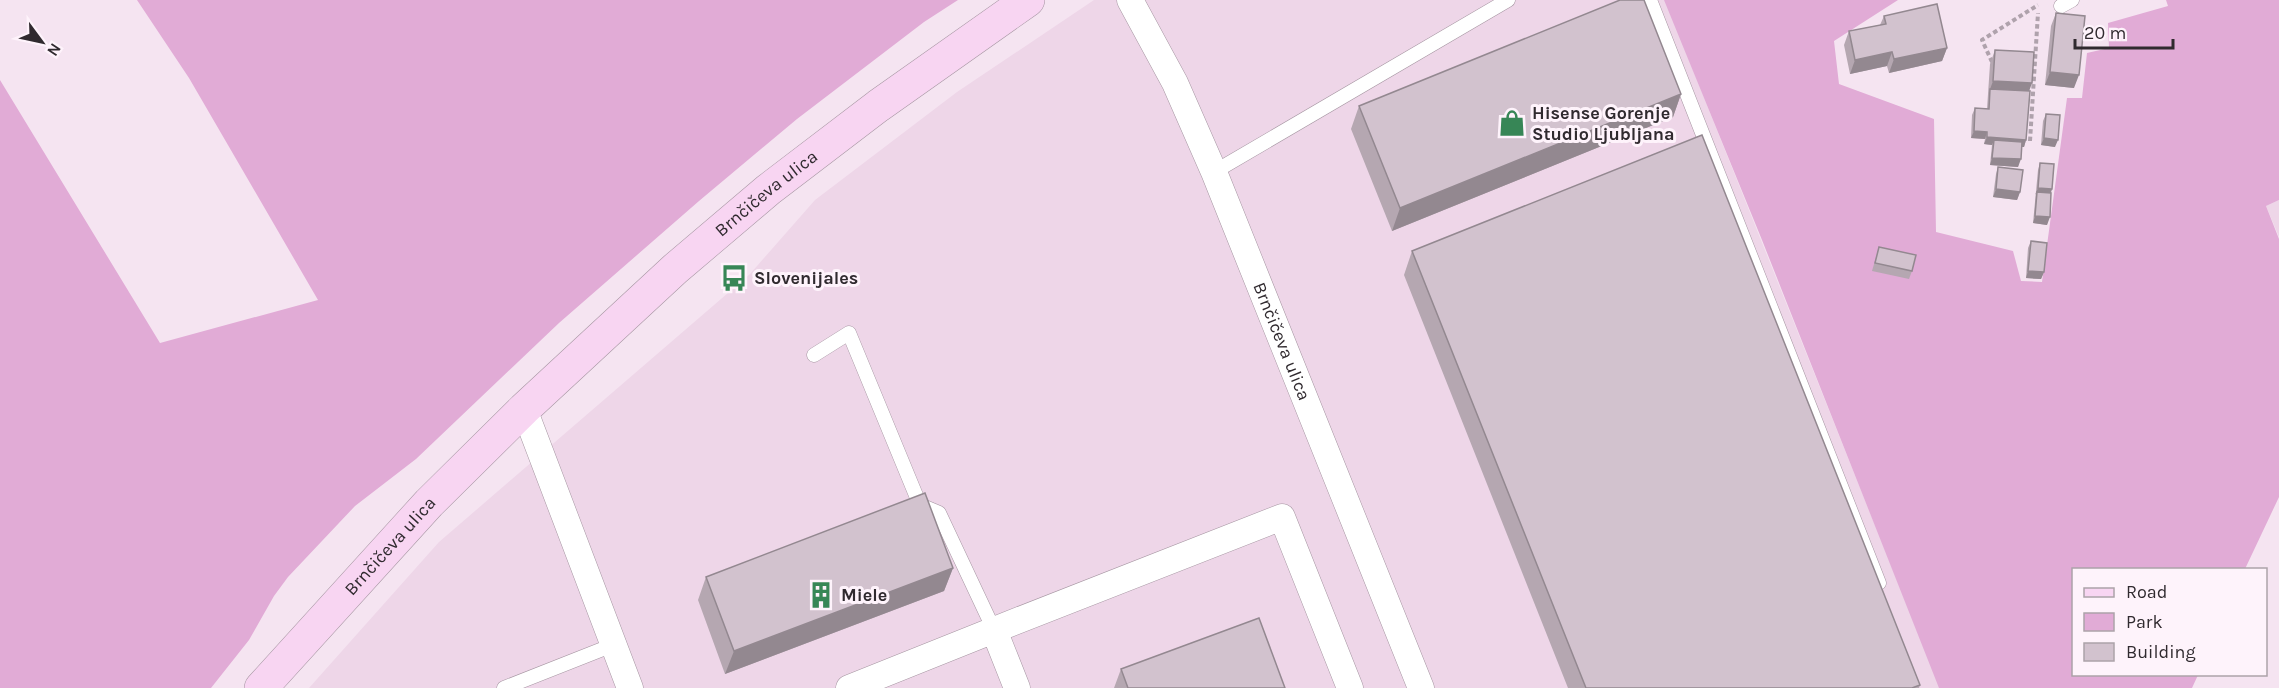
<svg xmlns="http://www.w3.org/2000/svg" width="2279" height="688" viewBox="0 0 2279 688" font-family="Karla,sans-serif">
<style>
.built{fill:#eed6e8}
.green{fill:#e1abd6}
.lines{fill:none;stroke-linecap:round;stroke-linejoin:round}
.lane-casing{stroke:#a696a2;stroke-width:15}
.street-casing{stroke:#a696a2;stroke-width:27}
.secondary-casing{stroke:#a696a2;stroke-width:34}
.path{stroke:#afa2ac;stroke-width:4;stroke-dasharray:4.5 3;stroke-linecap:butt}
.lane{stroke:#fff;stroke-width:14}
.street{stroke:#fff;stroke-width:26}
.secondary{stroke:#f8d5f2;stroke-width:33}
.wall{fill:#b5a7b1}
.shaded-wall{fill:#938890}
.building{fill:#d2c2ce;stroke:#938890;stroke-width:1.5}
.labels{text-anchor:middle;dominant-baseline:central;stroke-width:6;stroke-linejoin:round;paint-order:stroke}
.poi-label{font-size:18px;font-weight:bold;fill:#302a2f;stroke:#fef3fb;text-anchor:start}
.street-label{font-size:18px;fill:#302a2f;stroke:#fef3fb}
</style>
<rect width="100%" height="100%" fill="#f5e4f1"/>
<path class="built" d="M1094 0H1665L1940 688H309L439 542 750 274 815 200 957 92Z
M2279 200V237L2266 206Z"/>
<path class="green" d="M137 0H958L924 22 797 119 699 201 559 323 416 459 355 506 288 577 274 596 249 640 211 688H0V80L160 343 318 300 189 78Z
M1664 0H1898L1834 41 1839 84 1934 119 1936 232 2013 251 2021 281 2042 282 2067 98H2082L2087 53 2109 48 2108 23 2168 6 2166 0H2279V200L2266 206 2279 239V497L2245 569 2074 570V674L2198 675 2192 688H1939L1762 240Z"/>
<g class="lines">
<defs>
<path id="lane" d="M1650 0 1879 583
M2061 6 2072 0
M1214 172 1508 0
M814 355 849 333 920 505 939 513 994 630
M504 688 613 645"/>
<g id="street">
<path id="s1" d="M1130 0 1175 83 1214 172 1421 688"/>
<path d="M524 409 630 688"/>
<path d="M994 630 1282 517 1350 688"/>
<path d="M849 688 994 630 1017 688"/>
</g>
<g id="secondary">
<path id="s2" d="M261 688 429 503 524 409 675 269 768 190 878 106 1028 0"/>
</g>
</defs>
<use href="#lane" class="lane-casing"/>
<use href="#street" class="street-casing"/>
<use href="#secondary" class="secondary-casing"/>
<path class="path" d="M1992 62 1982 40 2038 5
M2030 141 2038 13"/>
<use href="#lane" class="lane"/>
<use href="#street" class="street"/>
<use href="#secondary" class="secondary"/>
</g>
<path class="wall" d="M2056 13 2074 88 2045 85 2051 26Z
M1884 16 1947 48 1942 61 1889 73 1887 66 1850 74 1844 45 1849 31 1880 25Z
M1995 50 2029 91 2026 140 2024 147H2022L2018 167 1990 165 1992 145 1984 144 1985 139 1971 138 1972 115 1975 108 1987 109 1990 64Z
M1681 94 1673 117 1392 231 1351 129 1359 106Z
M2046 114 2055 147 2041 145 2043 121Z
M2040 163 2052 189 2051 193 2047 225 2033 223 2038 170Z
M1998 167 2020 192 2017 200 1993 197 1996 174Z
M2031 241 2044 272 2041 279 2026 278 2028 248Z
M1879 247 1912 271 1909 279 1872 271Z
M1412 251 1920 685 1919 688H1568L1404 275Z
M953 568 944 591 725 674 698 600 706 577Z
M1121 669 1285 688H1114Z"/>
<path class="shaded-wall" d="M1947 48 1942 61 1889 73 1894 59Z
M1892 52 1887 66 1850 74 1855 60Z
M2050 72 2079 75 2074 88 2045 85Z
M1993 81 2032 83 2027 97 1990 89 1988 95Z
M1681 94 1673 117 1392 231 1400 208Z
M1974 131 1987 132 1985 139 1971 138Z
M1987 137 2026 140 2024 147 1993 145 1994 140 1992 145 1984 144Z
M2044 138 2058 140 2055 147 2041 145Z
M1992 158 2021 159 2018 167 1990 165Z
M2038 188 2052 189 2049 196 2037 192 2035 195Z
M1996 189 2020 192 2017 200 1993 197Z
M2035 216 2050 217 2047 225 2033 223Z
M2028 271 2044 272 2041 279 2026 278Z
M953 568 944 591 725 674 734 651Z"/>
<path class="building" d="M1620 0H1644L1681 94 1400 208 1359 106Z
M1937 4 1947 48 1894 59 1892 52 1855 60 1849 31 1886 24 1884 16Z
M2056 13 2085 16 2079 75 2050 72Z
M1995 50 2034 52 2032 83 1993 81Z
M1990 89 2030 91 2026 140 1987 137V132L1974 131 1975 108 1989 109Z
M2046 114 2060 115 2058 140 2044 138Z
M1702 135 1920 685 1912 688H1586L1412 251Z
M1994 140 2022 142 2021 159 1992 158Z
M2040 163 2054 164 2052 189 2038 188Z
M1998 167 2023 170 2020 192 1996 189Z
M2037 192 2051 193 2050 217 2035 216Z
M2031 241 2047 243 2044 272 2028 271Z
M1879 247 1916 255 1912 271 1875 263Z
M925 493 953 568 734 651 706 577Z
M1259 618 1285 688H1128L1121 669Z"/>
<defs>
<symbol id="shop-bare" viewBox="-9 -9 18 18"><path d="M-5-2.5h2.3a2.7 3.5 0 0 1 5.4 0H5L5.5 6h-11ZM-1.5-2.5h3a1.5 2.3 0 0 0-3 0Z" fill="#378656" stroke="#fef3fb" stroke-width="2.5" paint-order="stroke"/></symbol>
<symbol id="bus-bare" viewBox="-9 -9 18 18"><path d="M-5-6H5V4H4V6H2V4H-2V6H-4V4H-5ZM-3.5-4V0h7V-4ZM-3.5 1.2v1.5H-2V1.2ZM2 1.2v1.5H3.5V1.2Z" fill="#378656" stroke="#fef3fb" stroke-width="2.5" paint-order="stroke"/></symbol>
<symbol id="building-bare" viewBox="-9 -9 18 18"><path d="M-4-6H4V6H1V3H-1V6H-4ZM-2.5-4.3h1.7v1.8h-1.7ZM.8-4.3h1.7v1.8H.8ZM-2.5-1h1.7V.8h-1.7ZM.8-1h1.7V.8H.8Z" fill="#378656" stroke="#fef3fb" stroke-width="2.5" paint-order="stroke"/></symbol>
</defs>
<g fill-rule="evenodd">
<use href="#shop-bare" x="1493" y="104" width="38" height="38"/>
<use href="#bus-bare" x="715" y="259" width="38" height="38"/>
<use href="#building-bare" x="802" y="576" width="38" height="38"/>
</g>
<g class="labels">
<g class="poi-label">
<text x="1532" y="113">Hisense Gorenje<tspan x="1532" dy="21">Studio Ljubljana</tspan></text>
<text x="754" y="278">Slovenijales</text>
<text x="841" y="595">Miele</text>
</g>
<g class="street-label">
<text stroke="none"><textPath href="#s2" startOffset="708">Brnčičeva ulica</textPath></text>
<text stroke="none"><textPath href="#s1" startOffset="374">Brnčičeva ulica</textPath></text>
<text stroke="none"><textPath href="#s2" startOffset="192">Brnčičeva ulica</textPath></text>
</g>
</g>
<rect x="2072" y="568" width="195" height="108" fill="#fef3fb" stroke="#aca3a9" stroke-width="1.5"/>
<rect x="2084" y="588" width="30" height="9" fill="#f8d5f2" stroke="#aca3a9" stroke-width="1.5"/>
<text x="2126" y="598" font-size="18" fill="#302a2f">Road</text>
<rect x="2084" y="613" width="30" height="18" fill="#e1abd6" stroke="#aca3a9" stroke-width="1.5"/>
<text x="2126" y="628" font-size="18" fill="#302a2f">Park</text>
<rect x="2084" y="643" width="30" height="18" fill="#d2c2ce" stroke="#aca3a9" stroke-width="1.5"/>
<text x="2126" y="658" font-size="18" fill="#302a2f">Building</text>
<g transform="translate(42 42) rotate(123)" stroke="#fef3fb" stroke-width="4.5" paint-order="stroke">
<path d="M0-4.5L10 22L0 15L-10 22Z" fill="#302a2f"/>
<text y="-9" font-size="16" font-weight="bold" text-anchor="middle" fill="#302a2f">N</text>
</g>
<path d="M2075 39v9h98v-9" fill="none" stroke="#302a2f" stroke-width="3"/>
<text x="2084" y="39" font-size="18" fill="#302a2f" stroke="#fef3fb" stroke-width="4.5" paint-order="stroke">20 m</text>
</svg>
